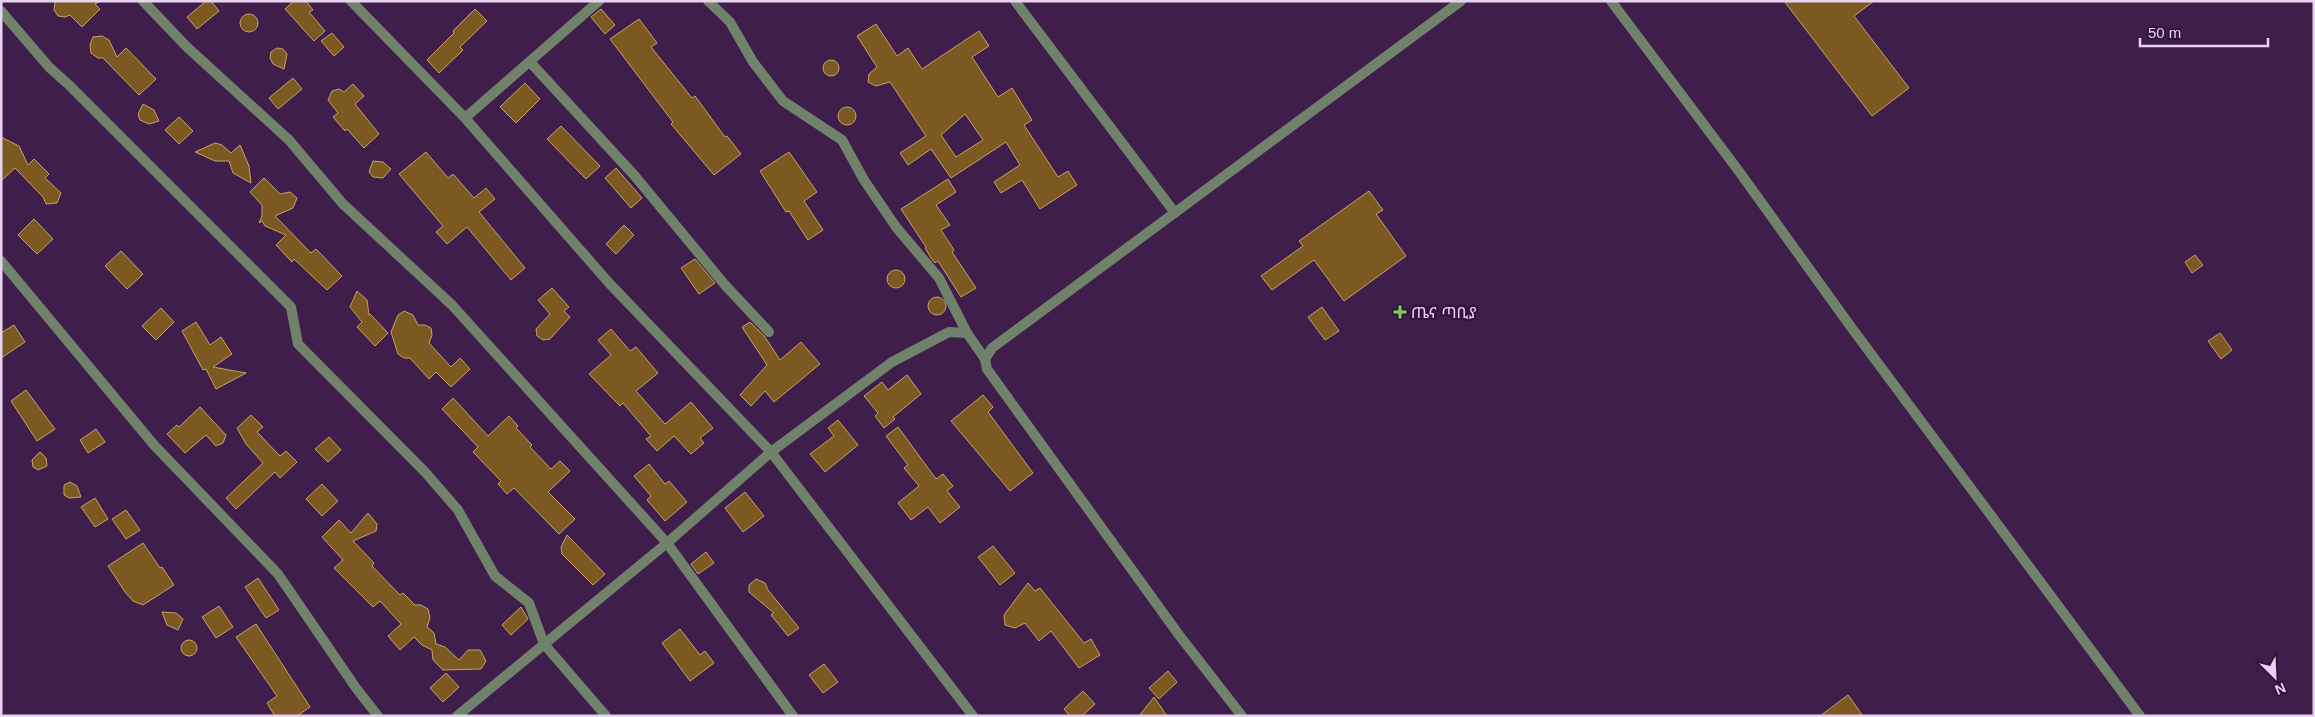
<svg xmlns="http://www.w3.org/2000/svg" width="2315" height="717" viewBox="0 0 2315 717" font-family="Helvetica,'Noto Sans Ethiopic',sans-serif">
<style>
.building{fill:#7b5920;stroke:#c8a269;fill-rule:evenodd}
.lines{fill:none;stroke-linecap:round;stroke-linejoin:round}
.minor{stroke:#71826b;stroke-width:10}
.tertiary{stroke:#71826b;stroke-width:10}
.poi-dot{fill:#7cd154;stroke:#351340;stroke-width:2}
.labels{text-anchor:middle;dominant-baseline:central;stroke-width:5;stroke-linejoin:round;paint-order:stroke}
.poi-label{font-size:16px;fill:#e7d3ef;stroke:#351340;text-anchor:start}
</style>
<rect width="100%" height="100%" fill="#3f1e4b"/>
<path class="building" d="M55 1H101L95 4 100 9 82 27 70 15 65 17 58 16 54 10Z
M206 1H211L219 11 197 29 187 17Z
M294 1H306L313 10 309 12 325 31 314 41 285 9Z
M1784 1H1874L1854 16 1909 88 1872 116Z
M475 9 487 21 460 47 463 50 439 73 427 60 454 33 453 31Z
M601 9 615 25 605 34 591 17Z
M240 23a9 9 0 1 1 18 0a9 9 0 1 1-18 0Z
M639 19 657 43 651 47 692 98 695 96 725 137 727 136 741 154 714 175 671 124 673 122 610 39Z
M876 24 897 56 908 48 922 69 979 31 989 46 972 57 998 97 1012 88 1032 120 1024 125 1058 177 1068 171 1077 185 1040 209 1022 180 1001 193 994 182 1020 165 1006 142 951 178 931 149 908 165 900 153 926 136 890 82 876 86 868 82 869 74 877 67 857 36ZM965 114 983 140 956 157 941 135Z
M332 33 344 47 334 56 321 41Z
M102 36 109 40 117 57 126 48 156 79 139 95 103 58H98L91 53 90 45 93 37Z
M277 48 283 49 287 54 284 69 273 64 270 58 271 52Z
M823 68a8 8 0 1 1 16 0a8 8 0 1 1-16 0Z
M293 78 302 89 278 109 269 98Z
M525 83 540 99 516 123 500 107Z
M353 84 364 96 355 104 379 134 364 148 347 129 345 131 333 117 338 113 328 100 332 91 339 89 344 92Z
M143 104 154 110 159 121 149 124 140 120 138 114Z
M838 116a9 9 0 1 1 18 0a9 9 0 1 1-18 0Z
M179 117 193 131 179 144 165 130Z
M561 126 600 166 586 179 547 139Z
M1 137 19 146 28 165 34 159 49 174 45 178 61 193 57 203 46 204 43 197 15 168 1 181Z
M215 143 222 145 231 153 240 145 249 166 251 183 233 173 229 161H215L195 152Z
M426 152 448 178 453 174 474 198 486 188 495 199 479 212 525 268 511 280 467 227 447 244 436 232 443 226 399 174Z
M789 152 817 192 804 201 823 230 808 240 789 211 786 212 760 171Z
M373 161 383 162 391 169 383 178 373 177 369 172Z
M616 168 642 198 631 208 605 178Z
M264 178 280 194 290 192 297 198 293 208 275 216 311 253 316 249 342 276 327 290 294 259 292 262 276 245 286 235 265 226 262 221 259 223 262 216V205L250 192Z
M948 179 956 192 936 205 950 225 941 230 954 250 952 252 976 288 961 297 938 261 935 263 931 258 925 248 926 247 901 209Z
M1369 191 1383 210 1376 214 1406 256 1344 301 1314 260 1272 290 1261 276 1303 246 1299 241Z
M34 219 53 239 37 254 18 235Z
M624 225 634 235 616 254 606 244Z
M121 251 143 274 127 289 105 266Z
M2195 255 2203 265 2192 273 2185 262Z
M695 259 715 283 699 294 681 268Z
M887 279a9 9 0 1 1 18 0a9 9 0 1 1-18 0Z
M552 288 569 307 564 311 570 317 550 339 543 340 537 336 536 329 550 314 538 300Z
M357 291 367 300 369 315 370 314 388 333 375 346 357 327 362 322 350 307Z
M928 306a9 9 0 1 1 18 0a9 9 0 1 1-18 0Z
M1322 307 1339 331 1325 340 1308 317Z
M161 308 174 322 156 340 142 326Z
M404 311 413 315 418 325H425L431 328 432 335 429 343 451 367 460 358 470 369 451 387 436 372 429 379 410 358H404L398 354 391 332 398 315Z
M196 322 210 345 221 337 232 354 213 367 246 373 216 389 206 369 203 370 182 331Z
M750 322 765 337 780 360 801 342 820 364 774 402 765 391 751 406 740 395 767 365 742 327Z
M14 325 25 342 1 358V333Z
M611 329 630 351 636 347 658 373 636 391 665 424 691 402 713 428 700 438 704 443 691 454 674 436 657 451 646 439 651 436 623 403 620 406 589 374 611 355 598 340Z
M2220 333 2232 350 2221 359 2208 341Z
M907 375 921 394 893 417 895 419 884 428 875 416 878 413 864 396 882 382 888 390Z
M26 390 55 429 37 441 11 401Z
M983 395 993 407 988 412 1033 473 1010 491 951 421Z
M453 398 488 436 509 416 518 426 516 428 532 445 530 447 551 469 560 461 570 471 548 492 575 519 559 534 514 488 507 494 498 484 501 481 473 452 478 447 442 409Z
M200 407 226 435 223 443 216 446 206 435 185 453 167 434 177 425 179 427Z
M251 415 263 427 257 432 280 456 286 451 297 462 280 478 275 472 236 509 226 498 263 463 246 444 237 428Z
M838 420 858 445 825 472 810 454 834 436 828 428Z
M898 427 936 479 943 474 953 486 947 491 960 507 940 523 928 507 911 520 898 503 919 486 904 468 908 465 886 436Z
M96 429 105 442 88 453 80 440Z
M329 437 341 450 328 462 315 449Z
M40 452 46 458 47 466 38 470 33 467 32 460Z
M649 464 665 484 669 481 687 502 665 521 647 500 651 496 634 476Z
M70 482 77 486 81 497 69 498 64 495V485Z
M322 484 338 501 322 516 306 499Z
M745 492 764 516 743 532 725 508Z
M95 498 108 519 95 527 81 507Z
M126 510 140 530 126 539 112 519Z
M368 513 377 524 376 531 353 541 374 563 372 566 400 595 403 593 415 605H421L428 609 430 618 427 627 434 633 436 644 445 647 459 660 468 650H480L486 661 481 669 443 670 433 660 432 650 422 645 414 637 400 650 388 636 401 624 380 601 373 607 334 568 343 560 322 537 339 520 351 533Z
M567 535 605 574 593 585 562 554 561 547Z
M143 543 160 568 162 567 174 585 143 605 133 601 125 592 108 566Z
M993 546 1015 573 1000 585 978 557Z
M706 552 714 563 698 574 691 564Z
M258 578 279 610 266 618 245 587Z
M756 579 765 583 768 590 799 628 788 636 771 615 774 613 749 592V585Z
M1028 583 1035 591 1040 588 1084 643 1091 639 1100 655 1079 668 1051 631 1039 641 1025 623 1015 628 1005 625 1004 615Z
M219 606 233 627 216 638 202 617Z
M521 607 528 619 511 635 502 625Z
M162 612 176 613 183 619 178 630 167 625Z
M256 624 310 707 297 716H275L267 703 277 696 236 637Z
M680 629 700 655 705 651 714 663 690 681 662 643Z
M181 648a8 8 0 1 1 16 0a8 8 0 1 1-16 0Z
M824 664 838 682 823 693 809 675Z
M1168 671 1177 682 1159 699 1149 688Z
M446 673 459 687 443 702 430 688Z
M1083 691 1095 704 1082 716H1070L1064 709Z
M1848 695 1863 716H1820Z
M1154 697 1167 716H1139Z"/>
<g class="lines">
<path class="minor" d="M143 1 187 47 289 140 343 204 452 305 667 543 793 716
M351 1 465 118 609 283 771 452 973 716
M708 1 730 22 753 62 783 101 842 140 864 180 896 227 939 278 967 333
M1015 1 1175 213
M1611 1 1738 170 1851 327 2140 716
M1 11 49 67 70 86 291 307 298 344 425 472 458 510 495 576 529 603 544 644 606 716
M530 62 634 175 725 285 769 332
M465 118 599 1
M1 261 154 445 278 574 356 688 378 716
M457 716 667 543 771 452 892 362 949 332 967 333 985 359 987 369 1179 635 1242 716"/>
<path class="tertiary" d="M985 359 992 348 1461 1"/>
</g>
<path class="poi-dot" d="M1397.5 304.5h5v5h5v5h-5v5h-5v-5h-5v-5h5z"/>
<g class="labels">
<g class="poi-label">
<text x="1411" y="312">ጤና ጣቢያ</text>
</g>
</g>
<rect width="2315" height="717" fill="none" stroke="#e7d3ef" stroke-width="5"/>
<g transform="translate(2275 677) rotate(156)" stroke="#351340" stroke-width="4" paint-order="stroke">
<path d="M0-4L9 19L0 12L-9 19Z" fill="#e7d3ef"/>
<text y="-8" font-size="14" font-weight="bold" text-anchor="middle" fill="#e7d3ef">N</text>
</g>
<path d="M2140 38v8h128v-8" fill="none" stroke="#e7d3ef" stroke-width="2.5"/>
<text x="2148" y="38" font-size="15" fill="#e7d3ef" stroke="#351340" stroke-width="4" paint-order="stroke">50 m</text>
</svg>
